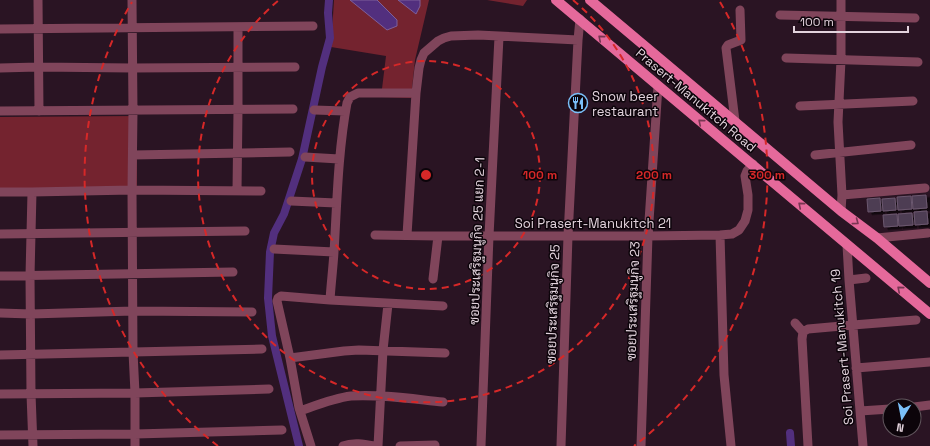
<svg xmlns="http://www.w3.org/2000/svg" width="930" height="446" viewBox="0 0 930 446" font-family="'Space Grotesk',Sarabun,sans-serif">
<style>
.green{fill:#74232f}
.water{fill:#522f7e;stroke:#7e609a}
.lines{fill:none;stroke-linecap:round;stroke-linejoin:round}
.canal{stroke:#522f7e;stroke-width:8}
.building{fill:#4e3c53;stroke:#6b586f;filter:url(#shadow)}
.minor{stroke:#80455b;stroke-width:9}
.primary{stroke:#e5699b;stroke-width:10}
.oneway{stroke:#783652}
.ring{fill:none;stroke:#d62828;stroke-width:2;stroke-dasharray:7 5}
.labels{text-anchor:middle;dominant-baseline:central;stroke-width:3;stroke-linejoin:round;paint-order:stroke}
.poi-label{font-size:13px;fill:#e3d3dd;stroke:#0c040a;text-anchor:start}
.street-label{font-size:13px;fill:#e3d3dd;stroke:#0c040a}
.centre{fill:#d62828;stroke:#0c040a;stroke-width:2}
.ring-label{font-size:12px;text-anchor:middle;font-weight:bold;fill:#d62828;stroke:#0c040a;stroke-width:3;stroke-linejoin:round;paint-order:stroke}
</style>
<defs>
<filter id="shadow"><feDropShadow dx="4" dy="2.5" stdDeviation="0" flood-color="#0009"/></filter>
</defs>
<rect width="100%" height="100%" fill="#2a1423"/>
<path class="green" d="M334 0H429L415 60 411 98 381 97 386 56 331 47Z
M487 0H527L523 6Z
M137 116V193L0 195V117Z"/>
<path class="water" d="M350 0H377L397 20V26L387 30Z
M398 0H420V6L416 14Z"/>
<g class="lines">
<path class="canal" d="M790 433 791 446
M299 446 272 336 268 298 270 252 274 233 284 214 302 159 322 67 330 38 328 13 329 0"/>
</g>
<path class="building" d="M926 195 927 208 913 209 912 196Z
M911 196 912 209 898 210 897 197Z
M880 198 881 211 868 212 867 199Z
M895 198 896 210 883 211 882 199Z
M927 211 928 224 915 225 914 212Z
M912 213 913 225 899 226 898 214Z
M897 214 898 226 884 227 883 215Z"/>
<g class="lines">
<path class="minor" d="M38 0 39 111
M132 0 133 111 132 190 133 352 135 393V446
M841 0V60L838 122 842 195 841 211
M780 15 915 18
M0 29 313 26
M786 58 918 62
M0 68 38 67 132 68 295 67
M800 106 913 101
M314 110 345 111
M0 111 293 109
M735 121 726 48 728 45 741 40 740 10
M133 155 290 152
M815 155 911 145
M305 157 339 159
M237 191 238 110V27
M0 192H32L132 190 261 191
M32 192 30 276 31 394 33 446
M842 195 925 188
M291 201 336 203
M0 234 245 231
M375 235 438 236H648L720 235 732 234 739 230 745 221 748 210V195L745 176 747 171 753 164
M407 235 416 93 419 68 421 60 424 53 438 41 444 38 451 36 478 35 578 40
M720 235 724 375 731 446
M877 238 928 233
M847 245 849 280 863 446
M274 249 334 252
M0 276 233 272
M433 279 438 236
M849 280 866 278
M330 300C331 284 333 268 334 252 337 202 338 152 347 103L350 97 358 93H416
M0 313 31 314 133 311 252 312
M795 323 803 332
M0 355 133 352 262 349
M290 358 344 351 359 350 445 353
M856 368 930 362
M0 394 135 393 269 389
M914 407 930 405
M300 411C317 405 334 398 351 396 381 394 413 399 443 402
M860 411 890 409
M0 435 135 434 282 430
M311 446 299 408 290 358 277 301 278 298 281 296 330 300 443 306
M343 446C353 442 364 444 374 446
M378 446 383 350 388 304
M400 446 435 445
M481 446 489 236 499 37
M561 446 568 236 578 40 580 19
M641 446 648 236 658 86
M808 446 802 339 803 332 808 329 853 325 916 320"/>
<path class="primary" d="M556 0 930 314
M590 0 841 211 877 238 930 283"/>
</g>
<defs><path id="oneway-chevron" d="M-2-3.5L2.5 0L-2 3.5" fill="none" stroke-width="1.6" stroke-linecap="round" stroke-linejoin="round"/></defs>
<g class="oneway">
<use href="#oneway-chevron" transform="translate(601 38) rotate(-140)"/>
<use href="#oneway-chevron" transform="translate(701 122) rotate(-140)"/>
<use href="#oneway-chevron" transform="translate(801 205) rotate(-140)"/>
<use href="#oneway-chevron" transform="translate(856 222) rotate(37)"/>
<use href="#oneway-chevron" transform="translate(900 289) rotate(-140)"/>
</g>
<g class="ring">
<circle cx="426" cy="175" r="114"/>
<path d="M573 0A228 228 0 1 1 279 0"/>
<path d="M218 446A341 341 0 0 1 132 2M720 2A341 341 0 0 1 634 446"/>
</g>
<defs>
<symbol id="restaurant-ring" viewBox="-11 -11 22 22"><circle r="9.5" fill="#0c040a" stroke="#7abff8" stroke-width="1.5"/><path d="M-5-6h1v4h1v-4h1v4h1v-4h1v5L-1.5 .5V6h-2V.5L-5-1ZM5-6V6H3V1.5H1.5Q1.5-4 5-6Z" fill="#7abff8"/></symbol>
</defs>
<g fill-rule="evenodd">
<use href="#restaurant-ring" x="567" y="92" width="22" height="22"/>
</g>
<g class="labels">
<g class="poi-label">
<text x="592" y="96">Snow beer<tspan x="592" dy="15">restaurant</tspan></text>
</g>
<g class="street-label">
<text transform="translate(696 100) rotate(40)">Prasert-Manukitch Road</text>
<text x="593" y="223">Soi Prasert-Manukitch 21</text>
<text transform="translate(477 241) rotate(-88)">ซอยประเสริฐมนูกิจ 25 แยก 2-1</text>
<text transform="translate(633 301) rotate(-88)">ซอยประเสริฐมนูกิจ 23</text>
<text transform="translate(553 304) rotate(-88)">ซอยประเสริฐมนูกิจ 25</text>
<text transform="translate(842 347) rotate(-95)">Soi Prasert-Manukitch 19</text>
</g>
</g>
<circle cx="426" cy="175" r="6" class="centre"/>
<g class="ring-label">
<text x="540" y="179">100 m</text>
<text x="654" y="179">200 m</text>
<text x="767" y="179">300 m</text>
</g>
<g transform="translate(902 418) rotate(190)"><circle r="19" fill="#0c040a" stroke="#62575e"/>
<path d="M0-3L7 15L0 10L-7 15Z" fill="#7abff8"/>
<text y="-6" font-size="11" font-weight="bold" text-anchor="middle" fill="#e3d3dd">N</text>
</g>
<path d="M794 26v6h114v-6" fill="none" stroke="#e3d3dd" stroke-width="2"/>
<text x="800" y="26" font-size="12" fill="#e3d3dd" stroke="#0c040a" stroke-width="3" paint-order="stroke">100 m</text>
</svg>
